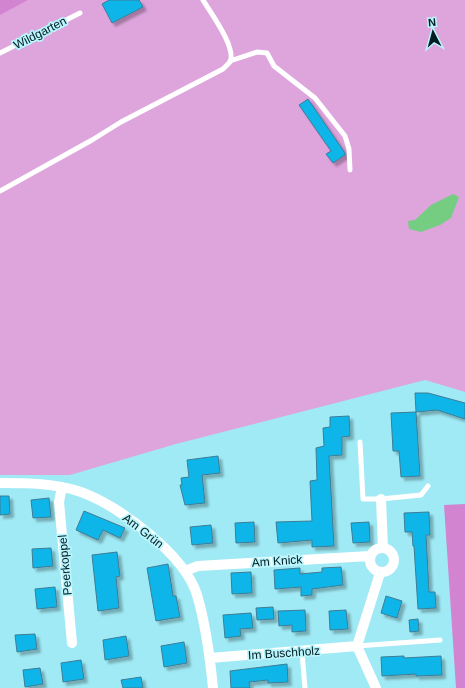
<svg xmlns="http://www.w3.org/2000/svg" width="465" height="688" viewBox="0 0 465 688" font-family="Arial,sans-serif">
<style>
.green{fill:#dea5dd}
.forest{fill:#d284d1}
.water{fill:#74cd81}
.building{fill:#0fb5e8;stroke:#3e7c95;filter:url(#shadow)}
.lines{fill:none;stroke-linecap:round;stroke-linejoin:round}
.service{stroke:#fff;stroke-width:5}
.minor{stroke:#fff;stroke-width:10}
.labels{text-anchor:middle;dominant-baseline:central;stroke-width:3.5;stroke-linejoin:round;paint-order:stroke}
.street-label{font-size:12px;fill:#001d21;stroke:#baf5fd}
</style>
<defs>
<filter id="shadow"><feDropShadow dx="3.5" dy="3.5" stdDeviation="1" flood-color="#0004"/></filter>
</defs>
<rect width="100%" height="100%" fill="#a0eaf5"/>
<path class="green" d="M0 0H465V392L425 380 176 444 70 475H0Z"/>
<path class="forest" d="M0 0H28L0 15Z
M465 504V688H456L444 505Z"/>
<path class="water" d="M453 194 459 197 451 218 440 225 421 232 409 229 408 221 415 220 431 205Z"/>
<path class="building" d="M109 0H139L143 7 112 23 102 4Z
M308 99 345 153V155L333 163 326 154 331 151 299 105Z
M415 393H428L465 403V419L437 410 416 412Z
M416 412 420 476 401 477 399 451H393L391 413Z
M349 416 350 436 342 437V455L329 456 334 546 312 547V540L278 543 276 522 312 521 310 481 317 480 316 448 324 446 323 428 330 427V417Z
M218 456 220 473 202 475 205 503 185 505 180 485H182L181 478 189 477 187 460Z
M0 496H9L10 514 0 515Z
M49 498 51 517 33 518 31 500Z
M84 511 125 528 120 538 103 530 98 540 76 530Z
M429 512 430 535H426L429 592H435L436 608 418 609 414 546H413L412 532H405L404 513Z
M254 522 255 542 236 543 235 523Z
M369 522 370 542 353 543 351 523Z
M211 525 213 543 192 545 190 527Z
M51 548 53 566 33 568 32 549Z
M117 552 120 576 116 577 119 608 98 611 92 555Z
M168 564 173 596H176L180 617 156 621 147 568Z
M341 567 343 585 312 589V595L301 596V587L275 589 274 570 300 568V574L322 572V568Z
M251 572 252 593 232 594 231 573Z
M55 587 57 607 37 609 35 589Z
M386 596 402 601 397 618 381 613Z
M273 607 274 619 257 620 256 608Z
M305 610 306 631 292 632V625L279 626 278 611Z
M346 610 348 629 330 630 329 611Z
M251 613 253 628 240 629 241 636 225 638 223 615Z
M418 619 419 631 410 632 409 620Z
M35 634 37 649 17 652 15 635Z
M126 636 129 656 105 660 103 640Z
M184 642 187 663 164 667 161 646Z
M404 656V658L441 656 442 675 416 676V674L382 676 381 657Z
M81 660 84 679 63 682 61 663Z
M287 664 288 682 268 683V680L249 682 250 688H231L230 671Z
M40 668 43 684 25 687 23 670Z
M141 677 143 688H123L121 680Z"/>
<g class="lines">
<path class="service" d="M0 53 80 13
M230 61 257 52 267 53 274 66 315 98 345 136 349 149 350 170
M0 191 92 140 121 122 223 69C225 67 228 64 230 62 237 48 210 12 203 0
M360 442 363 499H381L421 495 428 486
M357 646 440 640
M302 652 305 688"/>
<path class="minor" d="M0 483C27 483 55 483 81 492 120 506 185 555 197 595 206 625 210 657 213 688
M62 487 59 502 72 643
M381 499 383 548
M370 560a12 12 0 1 1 24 0a12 12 0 1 1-24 0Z
M185 571 198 566 370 556
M357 646 380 573
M357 646 376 688
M210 658 357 646"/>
</g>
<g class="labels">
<g class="street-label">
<text transform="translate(40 33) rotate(-27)">Wildgarten</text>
<text transform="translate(143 531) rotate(38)">Am Grün</text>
<text transform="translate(277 561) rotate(-4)">Am Knick</text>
<text transform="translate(65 565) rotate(-95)">Peerkoppel</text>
<text transform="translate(284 653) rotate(-4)">Im Buschholz</text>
</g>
</g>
<g transform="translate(433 32) rotate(354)" stroke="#baf5fd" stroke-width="3" paint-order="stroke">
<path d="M0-3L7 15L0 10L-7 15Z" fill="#001d21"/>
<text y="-6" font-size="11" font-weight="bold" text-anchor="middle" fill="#001d21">N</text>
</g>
</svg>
